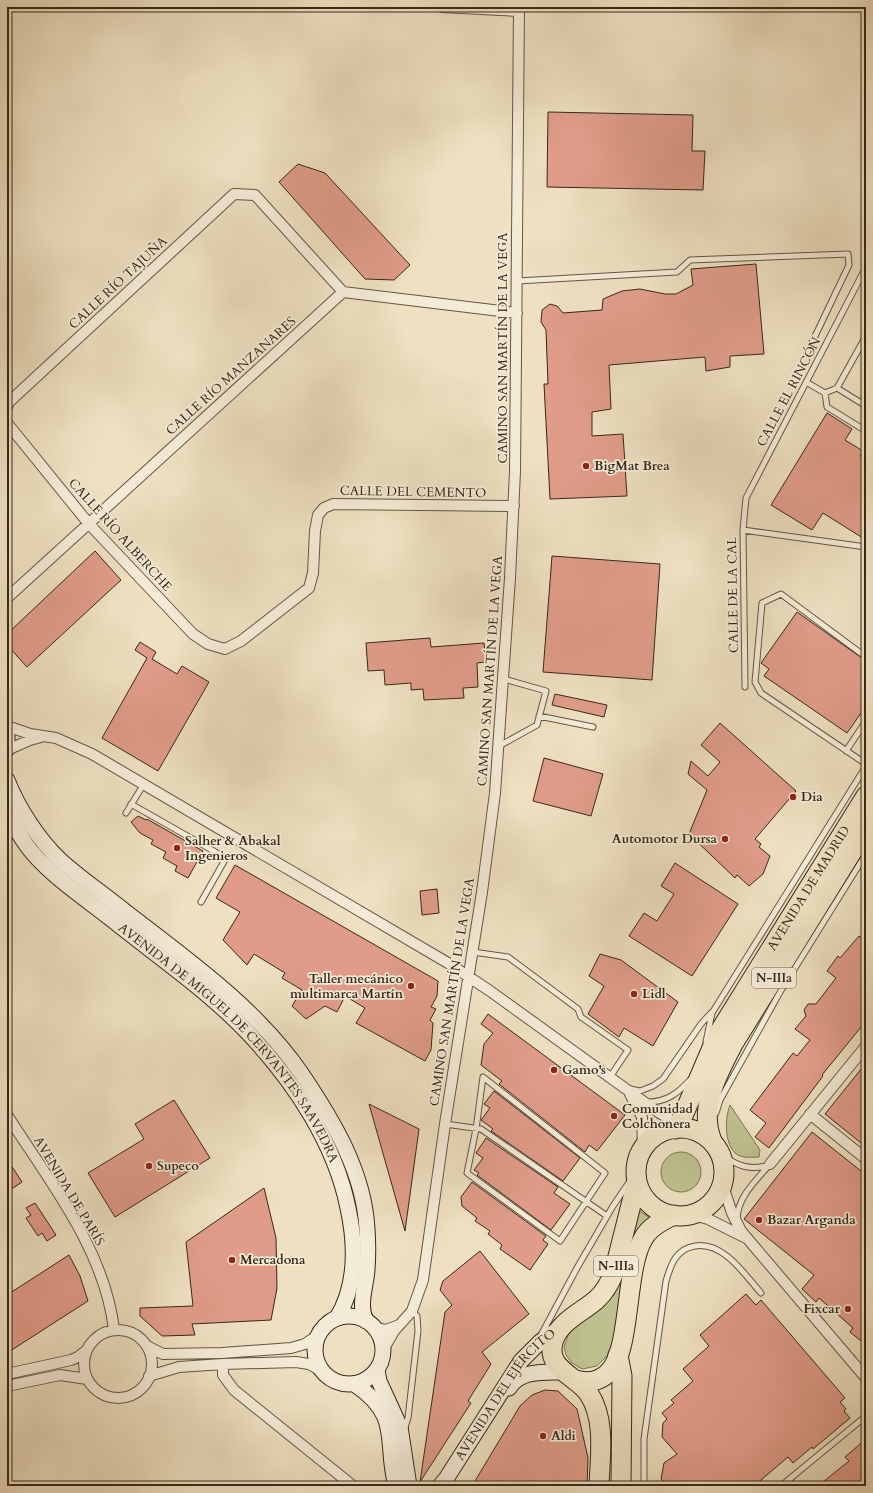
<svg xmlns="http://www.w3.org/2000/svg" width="873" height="1493" viewBox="0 0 873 1493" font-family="Cardo,serif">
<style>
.green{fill:#bec18f;stroke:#7a7454}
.building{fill:#e09c89;stroke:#362819}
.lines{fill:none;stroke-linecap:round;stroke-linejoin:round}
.lane-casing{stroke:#645643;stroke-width:7}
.street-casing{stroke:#645643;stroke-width:12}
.secondary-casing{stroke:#362819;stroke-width:17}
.highway-casing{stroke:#362819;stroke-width:21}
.lane{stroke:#f4ebd7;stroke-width:5}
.street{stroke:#f4ebd7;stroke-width:10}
.secondary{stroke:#f4ebd7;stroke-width:15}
.highway{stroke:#eee0c1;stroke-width:19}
.poi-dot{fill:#8f2418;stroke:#f4ebd7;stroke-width:1.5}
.labels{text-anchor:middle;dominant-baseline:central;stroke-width:3.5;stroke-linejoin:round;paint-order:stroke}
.shield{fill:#f4ebd7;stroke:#6f6252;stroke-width:1}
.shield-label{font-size:12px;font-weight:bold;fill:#362819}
.street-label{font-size:13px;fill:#362819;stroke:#f4ebd7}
.poi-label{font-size:13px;font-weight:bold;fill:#362819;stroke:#f4ebd7;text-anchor:start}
</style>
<rect width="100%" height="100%" fill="#eee0c1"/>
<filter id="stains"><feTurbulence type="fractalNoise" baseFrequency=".005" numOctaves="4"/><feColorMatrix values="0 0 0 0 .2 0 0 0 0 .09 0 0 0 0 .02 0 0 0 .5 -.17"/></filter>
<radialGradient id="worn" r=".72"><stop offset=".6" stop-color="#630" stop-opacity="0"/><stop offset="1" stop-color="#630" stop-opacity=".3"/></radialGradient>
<path class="green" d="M730 1105 760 1150 759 1157C751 1157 742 1159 735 1153 724 1142 725 1118 730 1105Z
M661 1172a20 20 0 1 1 40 0a20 20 0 1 1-40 0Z
M638 1210 650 1218 609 1354 597 1366 582 1369 572 1363 566 1355 564 1347 568 1335 573 1329 606 1303Z"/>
<path class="building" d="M548 112 693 115 692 151H705L703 190 547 187Z
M298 164 325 173 410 265 394 280 365 279 279 182Z
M756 264 764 354 730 356V367L706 371 705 357 609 365 611 409 592 412V436L623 434 627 496 550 499 544 384H548L546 330 541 322 542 310 550 304 557 306 563 313 602 310 603 299 622 291 640 289 665 294H676L693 285 691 269Z
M827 413 852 429 845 440 863 451 860 456 866 459V540L823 513 812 530 771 505Z
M95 551 121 580 27 667 7 645V634Z
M552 556 660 564 652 680 543 672Z
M797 612 866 661V706L847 733 764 676 769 669 761 663Z
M430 638 431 647 484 643 486 662 477 663 478 687 463 688 464 698 424 700 423 689 411 690V683L385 685 384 670 368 671 366 643Z
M140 642 156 652 152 659 177 674 182 666 209 682 158 771 102 738 147 658 135 650Z
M555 694 607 705 604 717 552 705Z
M720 723 796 791 755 839 761 844 759 847 770 856 763 874 749 886 737 875 735 878 689 834 707 790 688 774 691 761 708 776 720 762 701 745Z
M544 758 603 774 591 816 533 801Z
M138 816 146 820 147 819 203 851 188 878 175 871 177 866 163 858 166 852 151 844 153 840 140 833 131 822Z
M675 863 738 904 692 976 629 936 644 913 657 921 674 894 661 886Z
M235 865 438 981 437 996 431 1007 436 1009 430 1020 433 1023 431 1050 425 1061 356 1023 365 1008 345 996 337 1012 325 1006 306 1019 292 1006 302 990 282 978 285 973 254 954 247 965 223 940 240 912 216 898Z
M437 889 439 913 422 915 420 891Z
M859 936 866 942V1021L822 1075 823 1076 769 1148 755 1137 766 1123 750 1110 793 1053 797 1056 810 1040 795 1029 806 1016 804 1010 808 1004H816L836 978 827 971 838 956 840 958Z
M600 954 621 960 678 1002 653 1046 624 1028 619 1037 588 1014 604 986 589 976Z
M488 1014 625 1115 597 1151 589 1145 585 1152 499 1084 502 1081 481 1065 484 1044 493 1033 481 1024Z
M866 1063V1147L825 1114Z
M494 1091 580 1158 563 1181 491 1131 493 1129 481 1120 490 1108 484 1104Z
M174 1100 210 1158 115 1217 88 1173 144 1139 135 1124Z
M369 1104 419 1129 405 1231Z
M812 1132 866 1175V1345L850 1332 853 1328 819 1298 816 1302 802 1289 814 1275 744 1219Z
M486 1138 558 1187 554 1193 570 1204 551 1230 477 1175 479 1173 474 1170 483 1158 476 1153Z
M7 1159 22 1182 7 1192Z
M472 1182 546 1236 543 1240 548 1244 530 1270 500 1249 502 1245 488 1234 490 1231 475 1221 477 1218 462 1206 461 1197Z
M264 1188 276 1238 277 1288 271 1320 192 1324 195 1335 162 1336 140 1316V1308L193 1306 186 1242Z
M35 1203 56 1235 47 1241 42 1233 38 1236 26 1218 31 1215 26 1208Z
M480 1251 529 1314 482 1352 491 1364 468 1401 471 1403 420 1482 445 1312 452 1305 440 1290 443 1281Z
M69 1255 80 1276 88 1301 7 1353V1295Z
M746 1294 756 1305 761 1300 845 1398 840 1402 846 1409 844 1411 850 1418 813 1449 812 1447 793 1463 788 1457 754 1486H668L661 1479 664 1463 677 1454 662 1437 663 1423 667 1419 662 1413 674 1403 671 1400 693 1381 683 1369 709 1346 700 1335Z
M545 1390 558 1391 577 1409 588 1458 587 1486H476L475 1481 520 1406 532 1395Z
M866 1439V1486H818L849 1461 845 1457Z"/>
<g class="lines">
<defs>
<path id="lane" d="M517 281 677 272 690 260 848 254 849 265 807 353
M806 382 825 393
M837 388 866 336
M825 393 827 407 866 431
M825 393 837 388 866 406
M743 530 746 498 866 267
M866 657 781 594 762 603 755 682 761 693 866 764
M745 687 743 530 866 547
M539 716 593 727
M499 746 537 725 546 691 504 679
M846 751 866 721
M131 804 226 858 201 902
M126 813 144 784
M473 952 508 957 578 1009 581 1017 628 1050 610 1077
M706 1042 712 1013 866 766
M483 1077 605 1173 560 1241 467 1173 476 1129Z
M630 1089 640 1091 653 1086 663 1079 701 1024 711 1013
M648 1102C667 1102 678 1093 690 1080
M716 1113 720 1100 780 992 866 854
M445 1124 481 1129 607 1216
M721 1154C737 1166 750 1171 769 1165
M737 1219C738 1196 756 1181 770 1164
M540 1337 577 1268 613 1206 630 1181
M404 1430 408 1418 418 1331 417 1316 412 1311
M644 1486V1439L666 1281C671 1264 676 1249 695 1246 723 1241 745 1275 761 1293
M781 1486 866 1416"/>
<path id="street" d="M442 7 518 11
M7 407 9 402 234 194 255 195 343 292
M7 423 89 524 193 634 208 644 225 649 241 641 309 588 313 573 315 531 318 515 324 508 333 504 514 506
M7 598 343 292 517 313
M7 726 30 734 56 738 92 754 448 963 490 991 658 1112 681 1126
M7 750 30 740 41 737
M630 1094 642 1117 643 1148
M810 1114 866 1159
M7 1115C50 1182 105 1250 114 1330
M770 1164 866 1046
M723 1186 732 1213 741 1231 866 1378
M690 1214 708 1219 744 1237
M375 1328 386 1330 399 1325
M84 1364a34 34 0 1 1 68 0a34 34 0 1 1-68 0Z
M147 1346 163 1354 222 1353 291 1348 305 1344 317 1336
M382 1352 394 1331 412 1311 423 1280 445 1124 482 892 495 793 510 578 515 471 519 7
M223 1364V1375L234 1390 353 1486
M7 1374 71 1360 78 1357 87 1350
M149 1376 179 1367 223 1364 296 1362 309 1364 320 1370
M7 1386 60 1375 87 1379"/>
<g id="secondary">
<path d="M7 734V749"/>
<path d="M7 780C18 808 38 839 60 860 81 879 105 895 127 913 189 961 256 1008 301 1073 332 1119 364 1171 367 1229 368 1243 368 1256 367 1270 366 1286 358 1305 366 1321"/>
<path id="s1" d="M7 812C13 822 18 833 25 843 46 874 91 902 120 926 164 961 212 994 250 1035 294 1082 335 1143 348 1208 356 1245 357 1285 337 1318"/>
<circle cx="349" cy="1350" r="34"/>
<path d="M377 1370 379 1381 400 1427 409 1486"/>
<path d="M356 1385C402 1417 384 1441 396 1486"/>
<path d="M509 1388C520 1370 544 1372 563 1372"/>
<path id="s2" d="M440 1486 446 1479 521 1361 540 1342 561 1327"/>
</g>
<g id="highway">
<circle cx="680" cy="1172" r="44"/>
<path id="s3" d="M675 1129 682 1118 718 1034 866 796"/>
<path d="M712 1141C698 1107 718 1074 733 1044L866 829"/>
<path d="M618 1355 622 1376 621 1486"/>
<path d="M575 1380C586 1383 598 1382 607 1374 632 1354 624 1271 643 1239 649 1227 663 1220 674 1215"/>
<path d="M599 1486C600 1456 606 1420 589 1394 578 1376 543 1369 554 1339 561 1321 582 1312 596 1300 605 1292 610 1283 614 1272L636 1185"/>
</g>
</defs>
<use href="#lane" class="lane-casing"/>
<use href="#street" class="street-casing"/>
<use href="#secondary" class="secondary-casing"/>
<use href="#highway" class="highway-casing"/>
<use href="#lane" class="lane"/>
<use href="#street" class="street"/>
<use href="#secondary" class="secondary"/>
<use href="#highway" class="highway"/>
</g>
<g class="poi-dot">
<circle cx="586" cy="466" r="4"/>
<circle cx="793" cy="797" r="4"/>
<circle cx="725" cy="839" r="4"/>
<circle cx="177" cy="848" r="4"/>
<circle cx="411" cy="986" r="4"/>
<circle cx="634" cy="994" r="4"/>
<circle cx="554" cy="1070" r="4"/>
<circle cx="614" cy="1116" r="4"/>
<circle cx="149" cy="1166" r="4"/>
<circle cx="759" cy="1220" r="4"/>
<circle cx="232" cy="1260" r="4"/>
<circle cx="848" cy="1309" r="4"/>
<circle cx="543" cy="1436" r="4"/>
</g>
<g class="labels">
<g class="shield">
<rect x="752" y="968" width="44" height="20" rx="3"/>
<rect x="594" y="1256" width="44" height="20" rx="3"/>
</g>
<g class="shield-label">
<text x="774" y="978">N-IIIa</text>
<text x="616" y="1266">N-IIIa</text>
</g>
<g class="street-label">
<text transform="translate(118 283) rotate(-43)">CALLE RÍO TAJUÑA</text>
<text transform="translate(503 348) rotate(-90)">CAMINO SAN MARTÍN DE LA VEGA</text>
<text transform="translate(231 376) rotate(-42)">CALLE RÍO MANZANARES</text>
<text transform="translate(789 392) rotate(-62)">CALLE EL RINCÓN</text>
<text transform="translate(413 492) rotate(1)">CALLE DEL CEMENTO</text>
<text transform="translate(120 535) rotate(48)">CALLE RÍO ALBERCHE</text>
<text transform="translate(733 595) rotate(-91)">CALLE DE LA CAL</text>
<text transform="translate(490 671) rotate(-86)">CAMINO SAN MARTÍN DE LA VEGA</text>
<text stroke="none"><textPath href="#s3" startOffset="276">AVENIDA DE MADRID</textPath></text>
<text transform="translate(452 992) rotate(-81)">CAMINO SAN MARTÍN DE LA VEGA</text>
<text stroke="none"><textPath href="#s1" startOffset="324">AVENIDA DE MIGUEL DE CERVANTES SAAVEDRA</textPath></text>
<text transform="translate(69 1191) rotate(59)">AVENIDA DE PARÍS</text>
<text stroke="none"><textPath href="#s2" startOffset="113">AVENIDA DEL EJÉRCITO</textPath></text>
</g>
<g class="poi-label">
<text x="594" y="466">BigMat Brea</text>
<text x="801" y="797">Dia</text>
<text x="717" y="839" text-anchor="end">Automotor Dursa</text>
<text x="185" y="841">Salher &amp; Abakal<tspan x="185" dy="15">Ingenieros</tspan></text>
<text x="403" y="979" text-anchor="end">Taller mecánico<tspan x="403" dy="15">multimarca Martín</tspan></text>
<text x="642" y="994">Lidl</text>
<text x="562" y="1070">Gamo's</text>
<text x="622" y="1109">Comunidad<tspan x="622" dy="15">Colchonera</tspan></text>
<text x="157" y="1166">Supeco</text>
<text x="767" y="1220">Bazar Arganda</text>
<text x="240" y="1260">Mercadona</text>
<text x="840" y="1309" text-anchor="end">Fixcar</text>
<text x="551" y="1436">Aldi</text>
</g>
</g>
<rect width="873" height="1493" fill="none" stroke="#eee0c1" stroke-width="24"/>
<rect x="8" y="8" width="857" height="1477" fill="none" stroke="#362819" stroke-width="2"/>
<rect x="12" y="12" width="849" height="1469" fill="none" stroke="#362819"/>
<rect width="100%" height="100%" filter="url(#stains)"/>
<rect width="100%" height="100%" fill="url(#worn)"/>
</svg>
